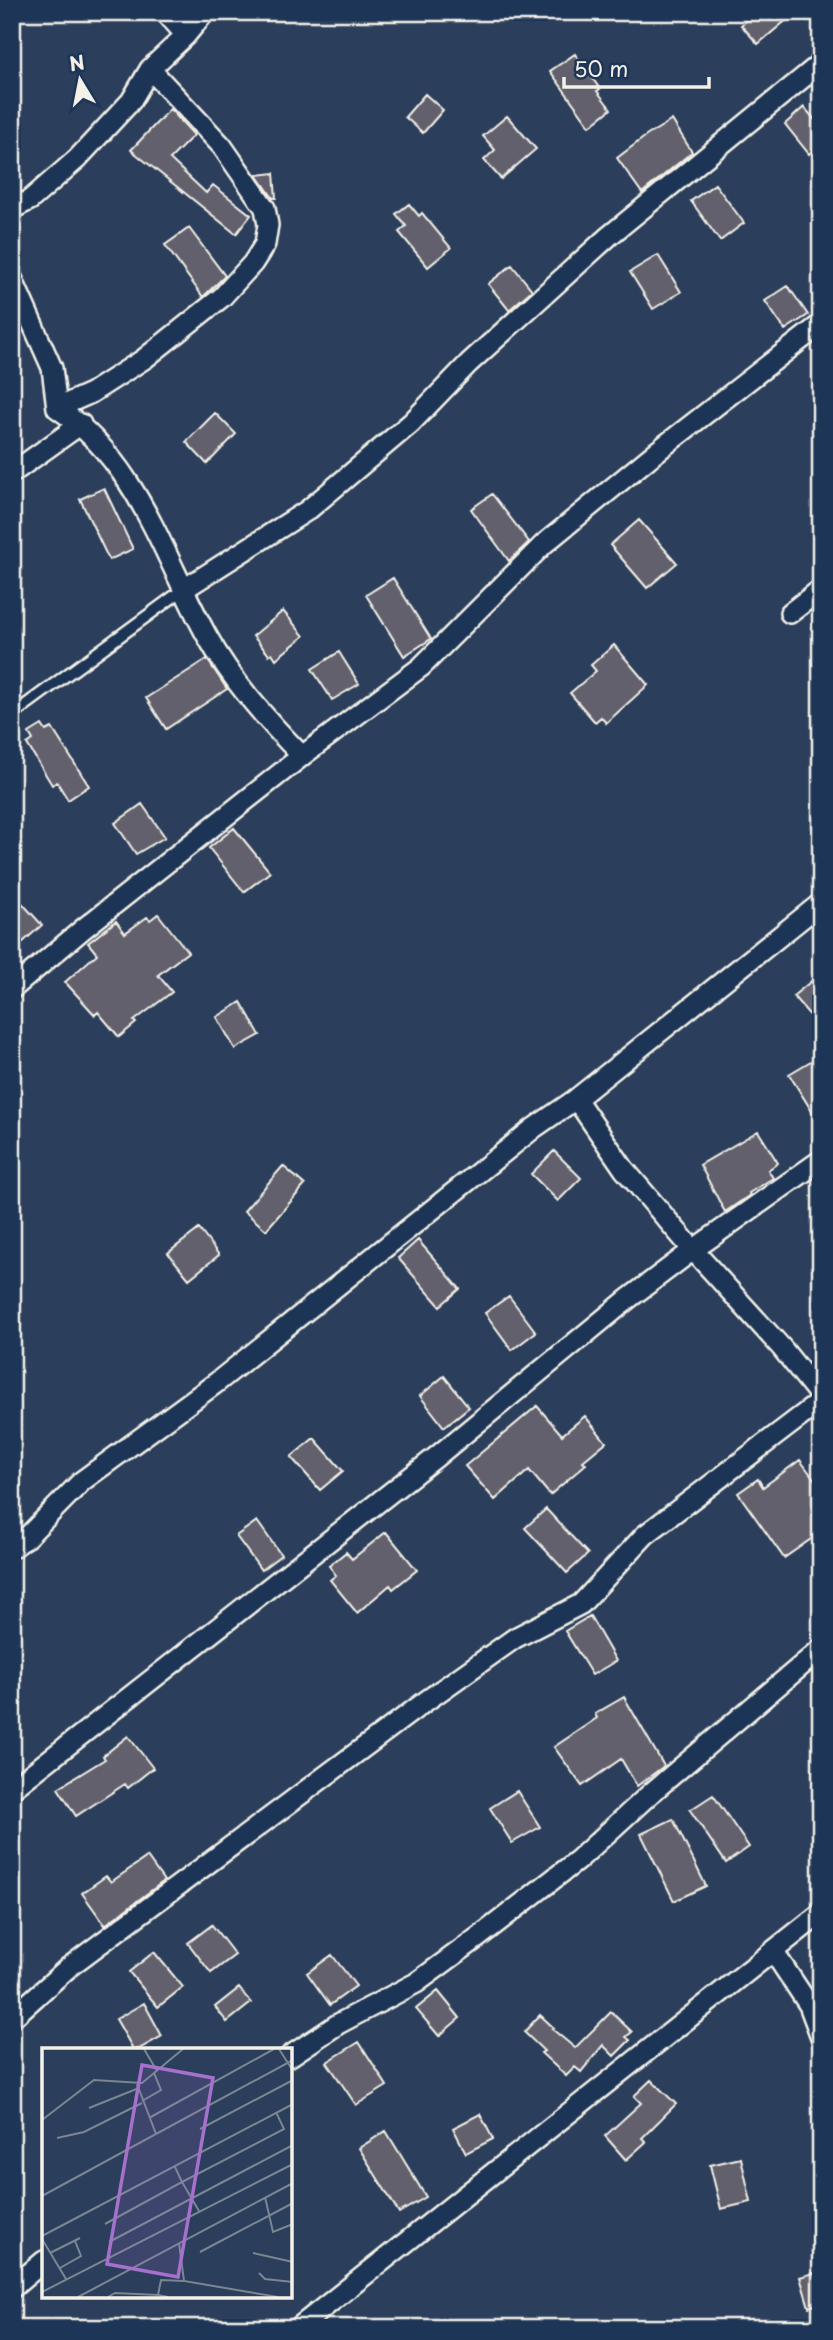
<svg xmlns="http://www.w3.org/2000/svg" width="833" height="2340" viewBox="0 0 833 2340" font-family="'Playpen Sans',sans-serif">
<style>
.building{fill:#62616c;stroke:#f4f1e8;stroke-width:2}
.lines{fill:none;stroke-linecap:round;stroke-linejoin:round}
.service-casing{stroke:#f4f1e8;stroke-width:15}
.minor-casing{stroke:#f4f1e8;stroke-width:24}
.service{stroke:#1d3557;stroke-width:10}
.minor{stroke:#1d3557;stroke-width:19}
.inset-road{fill:none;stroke:#7b8693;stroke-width:2}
.view{fill:#a571cd;fill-opacity:0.15;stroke:#a571cd;stroke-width:3.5}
.inset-edge{fill:none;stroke:#f4f1e8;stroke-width:3.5}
</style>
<rect width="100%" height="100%" fill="#2b3e5b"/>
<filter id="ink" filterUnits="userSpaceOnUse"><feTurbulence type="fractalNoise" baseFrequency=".0143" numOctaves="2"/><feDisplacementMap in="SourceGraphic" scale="14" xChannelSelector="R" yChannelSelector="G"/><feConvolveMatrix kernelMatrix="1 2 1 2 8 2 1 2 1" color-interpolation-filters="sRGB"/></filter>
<g filter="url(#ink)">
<path class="building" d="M757 12H796L758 44 741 25Z
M575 54 600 89 597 91 611 109 590 126 550 71Z
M425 94 443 110 423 133 405 117Z
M804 107 821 127V144L809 154 785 124Z
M170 109 194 135 170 159 206 193 213 185 251 215 236 234 131 150Z
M507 116 536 149 501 179 484 160 495 150 483 136Z
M672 120 692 152 642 193 617 158 646 136Z
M274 173 276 198H273L257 175Z
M715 184 744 223 720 241 691 201Z
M409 204 419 216 422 213 451 248 428 267 399 232 406 226 396 214Z
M189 228 225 276 203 297 165 245Z
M658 255 681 292 653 309 630 272Z
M512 265 532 290 509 310 488 284Z
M788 286 808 315 785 330 765 301Z
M215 413 236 434 207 464 186 442Z
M104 488 133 549 109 560 80 499Z
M492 494 529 542 509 561 471 509Z
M639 520 677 563 647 588 610 545Z
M393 578 431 639 404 656 366 595Z
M283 611 304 636 276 659 272 653 269 655 253 636Z
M614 645 648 685 606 723 601 717 595 722 570 693 596 671 591 665Z
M339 652 359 684 332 700 312 669Z
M207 659 227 689 166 729 146 698Z
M42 725 46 731 52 728 89 786 68 800 57 782 52 785 27 744 33 740 29 733Z
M142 804 165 837 136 854 115 823Z
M234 828 270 872 244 892 209 848Z
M12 892 42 925 12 952Z
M158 914 188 952 158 975 172 992 134 1021 136 1023 119 1037 98 1012 95 1015 65 982 97 954 88 943 116 921 125 933 147 917 150 920Z
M814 979 821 987V1028L793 996Z
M241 1002 260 1035 235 1049 217 1017Z
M821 1055V1126L789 1074Z
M758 1131 778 1163 768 1170 773 1178 749 1193 750 1195 725 1212 700 1165Z
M554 1151 581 1178 558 1201 531 1174Z
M283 1166 305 1185 266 1230 244 1211Z
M199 1229 219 1255 189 1279 168 1253Z
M418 1240 460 1289 440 1306 398 1258Z
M509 1296 536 1332 512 1350 485 1313Z
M444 1376 469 1407 444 1427 420 1396Z
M537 1406 562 1435 585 1416 606 1442 583 1461 586 1464 550 1495 529 1470 495 1500 465 1466Z
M314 1438 343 1471 320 1490 291 1457Z
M800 1460 821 1488V1532L784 1558 738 1493 758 1479 763 1487Z
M546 1509 588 1554 567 1573 525 1528Z
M257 1521 281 1555 261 1570 236 1536Z
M386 1532 417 1570 393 1589 390 1585 357 1613 330 1580 336 1575 329 1566 346 1552 352 1559Z
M590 1616 616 1661 592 1675 565 1631Z
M624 1697 664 1766 637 1786 621 1759 582 1786 554 1747 597 1718 595 1714Z
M128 1736 153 1768 128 1788 125 1784 76 1816 58 1788 105 1759 103 1756Z
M517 1791 540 1827 512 1843 490 1808Z
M713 1795 749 1847 726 1863 690 1810Z
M673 1819 706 1886 674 1901 641 1834Z
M147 1857 164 1881 105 1925 82 1893 106 1876 111 1882Z
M212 1925 235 1955 211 1973 188 1943Z
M154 1952 183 1987 158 2007 129 1972Z
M332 1955 356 1986 330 2005 307 1973Z
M239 1988 251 2003 227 2022 215 2007Z
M438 1991 460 2018 439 2036 416 2009Z
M144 2003 162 2036 139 2049H133L116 2019Z
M611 2012 632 2032 626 2037 630 2040 614 2056 603 2045 581 2072 575 2067 566 2076 541 2053 544 2051 524 2032 540 2015 554 2028 552 2029 575 2048Z
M359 2042 387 2086 356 2105 327 2062Z
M651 2080 676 2104 642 2138 646 2142 626 2160 605 2136 641 2103 634 2096Z
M480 2114 493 2139 466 2153 453 2128Z
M386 2131 426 2197 399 2213 359 2148Z
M741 2158 751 2202 721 2209 710 2165Z
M821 2271V2303L809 2307 800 2277Z"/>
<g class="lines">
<defs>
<path id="service" d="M12 715 184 589"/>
<path id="minor" d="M165 12 186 35
M12 209 30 200 77 159 131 101 150 69 186 35 205 12
M12 278 52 368 57 408C138 462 162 554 207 636 232 681 266 719 302 756L83 929 12 989
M57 408 91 393 144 359 222 297 253 263 265 244 268 225 265 208 222 146 150 69
M12 473 81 424
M184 589 308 510 411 423 469 363 609 236 821 63
M790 613 821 589
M302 756 421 667 544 544 655 453 821 324
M821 1160 693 1250 781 1347 821 1397
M12 1548 27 1537 82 1481 216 1383 534 1128 576 1099 821 903
M12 1789 436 1457 628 1299 693 1250 624 1169 576 1099
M773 1951 809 2005 821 2037
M12 2018 69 1967 426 1701 515 1638 581 1604 645 1535 821 1401
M290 2056 338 2024 416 1983 480 1936 578 1860 651 1793 821 1649
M12 2288 44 2261
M298 2328 821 1913"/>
</defs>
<use href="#service" class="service-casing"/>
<use href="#minor" class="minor-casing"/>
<use href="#service" class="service"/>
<use href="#minor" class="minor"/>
</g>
</g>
<g transform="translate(42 2048)">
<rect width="250" height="250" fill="#2b3e5b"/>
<path class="inset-road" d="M102 1 115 23M237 1 251 23M100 53 119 42 112 25M47 60 97 40M107 70 232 1M0 72 52 32 100 35 141 1M158 81 251 32M114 86 251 12M15 90 42 84 100 55M0 148 114 86 95 36M223 149 231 184 251 176M157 163 140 134 242 81 234 64M63 176 140 134 133 119M0 188 251 56M0 191 24 231M67 194 251 97M137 195 142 233 236 249M158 204 251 155M8 205 38 190M211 205 251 214M18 220 39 208 33 193M217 225 223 231 251 234M0 244 251 116M36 249 251 135M66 249 73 245 116 247M126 249 116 247 119 232 142 233"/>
<path class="view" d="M100 17 171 30 136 229 65 216Z"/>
<rect width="250" height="250" class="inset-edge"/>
</g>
<rect width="833" height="2340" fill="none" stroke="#1d3557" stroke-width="42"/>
<rect x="21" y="21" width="791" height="2298" fill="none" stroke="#f4f1e8" stroke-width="2.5" filter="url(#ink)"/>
<g transform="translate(80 80) rotate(350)" stroke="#1d3557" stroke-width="5" paint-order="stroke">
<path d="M0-5L12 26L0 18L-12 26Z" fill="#f4f1e8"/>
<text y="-10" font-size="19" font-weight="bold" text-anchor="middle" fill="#f4f1e8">N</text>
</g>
<path d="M564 77v10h145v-10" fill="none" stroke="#f4f1e8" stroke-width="3.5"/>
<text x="574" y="77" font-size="21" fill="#f4f1e8" stroke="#1d3557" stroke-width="5" paint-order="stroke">50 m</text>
</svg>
